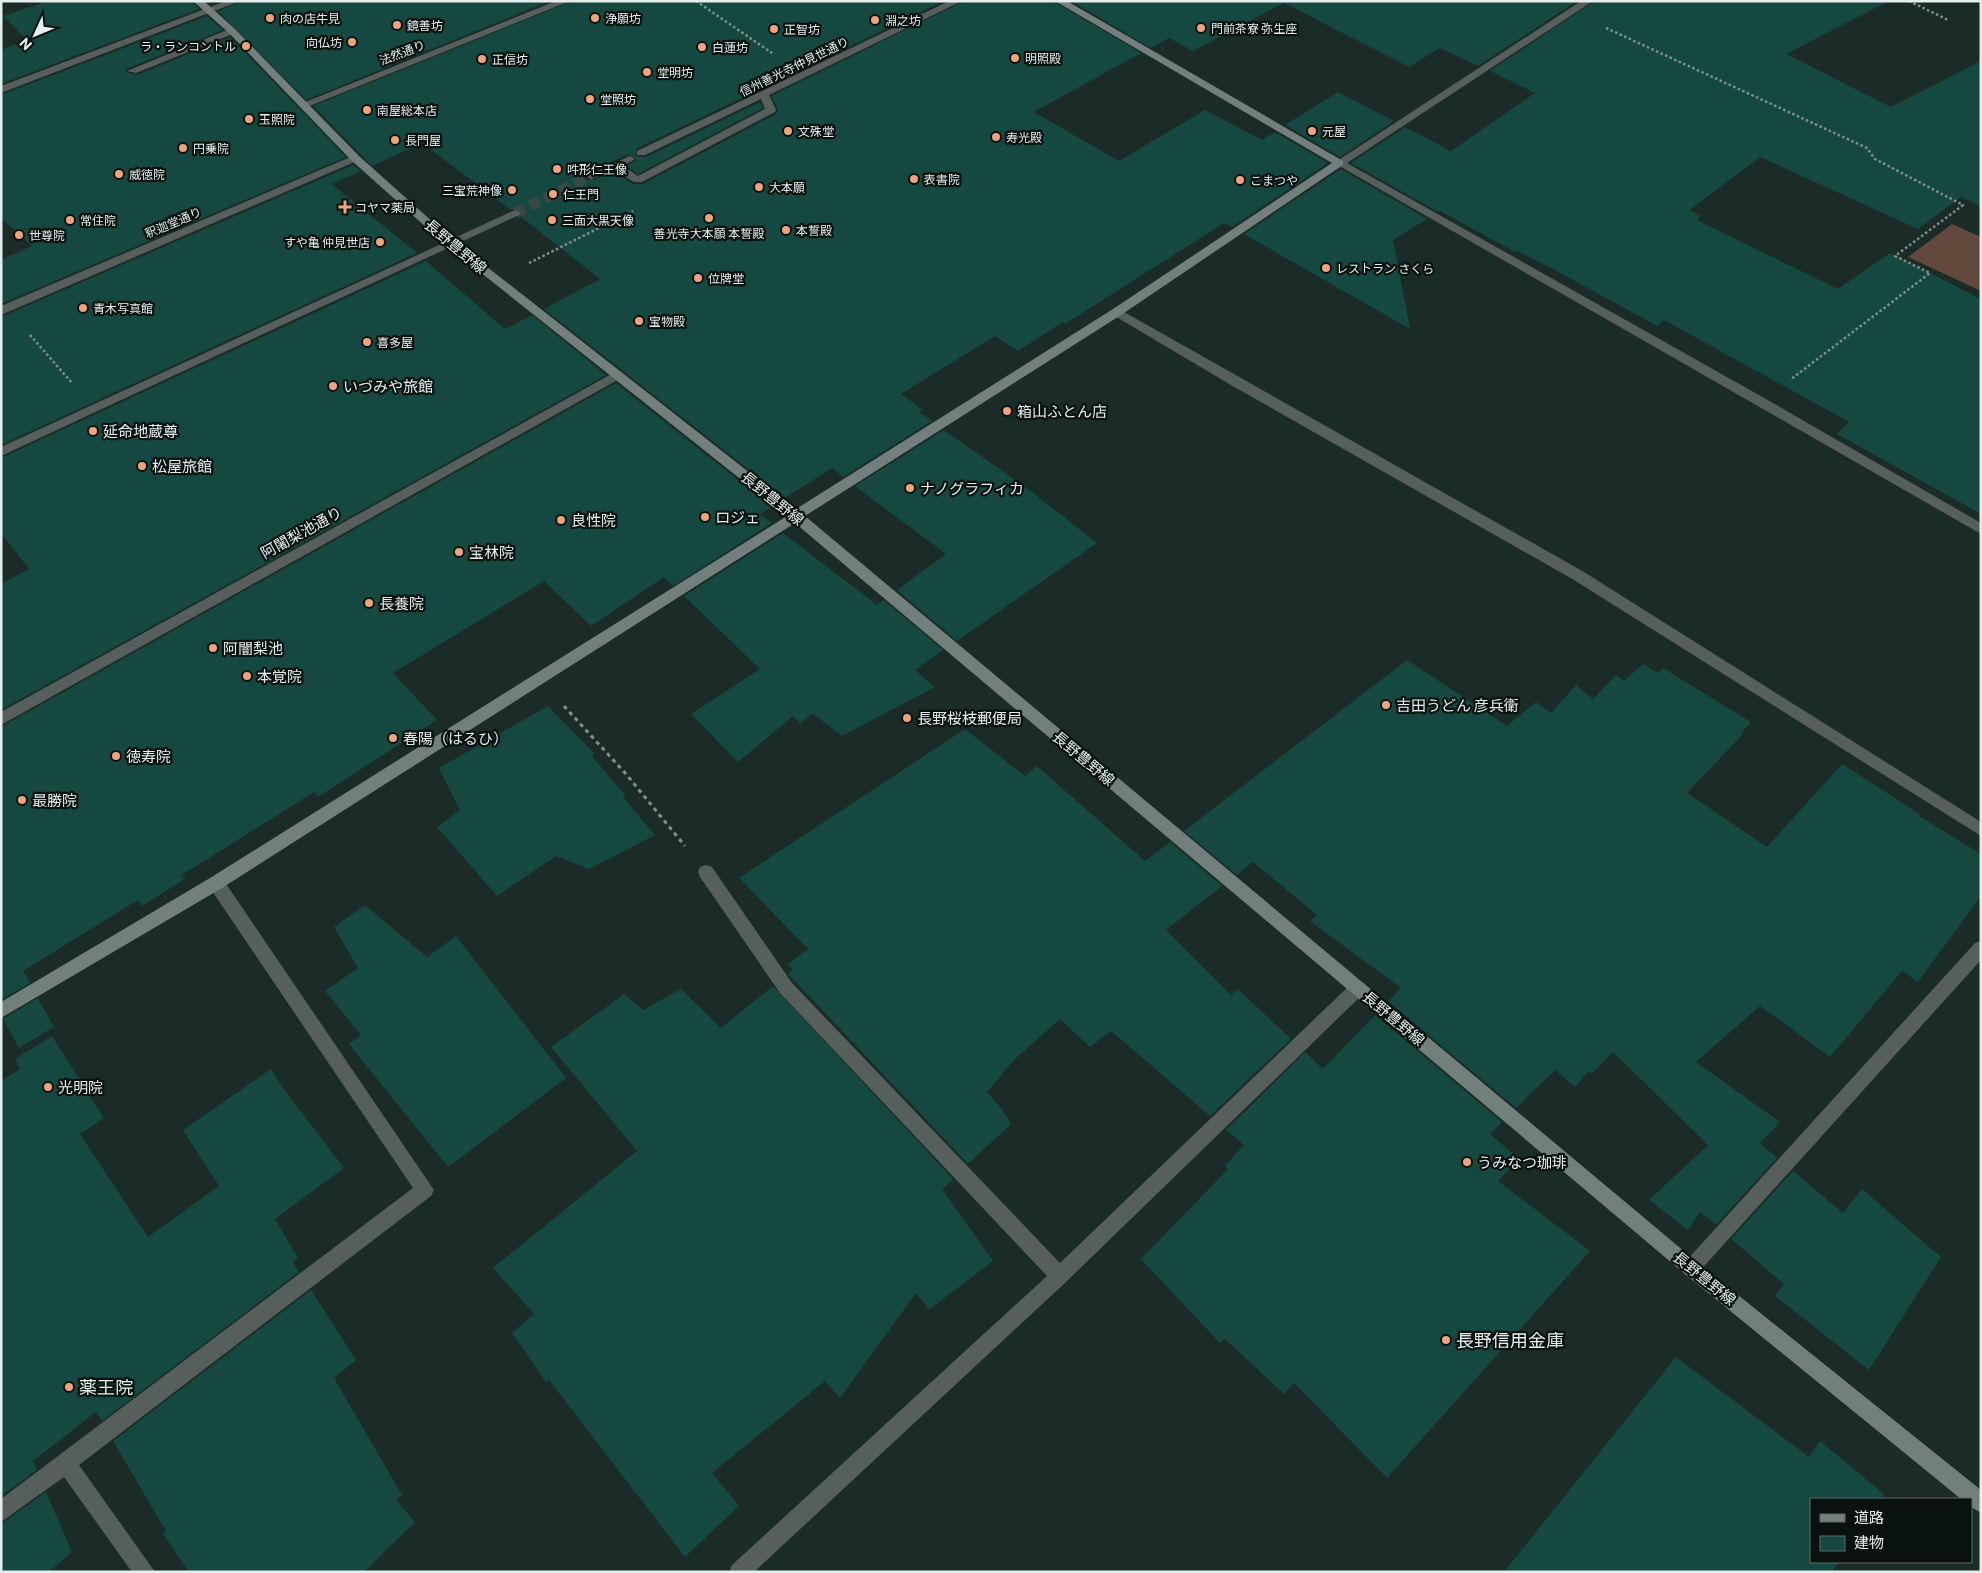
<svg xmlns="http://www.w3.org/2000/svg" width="1982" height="1573" viewBox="0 0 1982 1573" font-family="Commissioner,'Noto Sans JP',sans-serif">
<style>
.green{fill:#62493b}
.building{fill:#154840}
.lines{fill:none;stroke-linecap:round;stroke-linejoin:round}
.street-tunnel{stroke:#384845;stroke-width:11;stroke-dasharray:11 5.5;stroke-linecap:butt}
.path-far1{stroke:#828f8d;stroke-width:2.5;stroke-dasharray:2.5 2.5;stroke-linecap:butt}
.path{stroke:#828f8d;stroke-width:3;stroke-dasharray:4 4;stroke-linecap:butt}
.lane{fill:#575f5d;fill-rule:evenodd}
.street{fill:#575f5d;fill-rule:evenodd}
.secondary{fill:#727f7c;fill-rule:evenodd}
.poi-dot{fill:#f0a279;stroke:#0a1210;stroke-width:2}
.labels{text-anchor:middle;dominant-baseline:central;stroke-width:4.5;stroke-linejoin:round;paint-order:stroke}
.far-poi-label{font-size:12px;fill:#e4eeec;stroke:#0a1210;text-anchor:start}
.far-street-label{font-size:12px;fill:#e4eeec;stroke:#0a1210}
.street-label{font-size:15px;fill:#e4eeec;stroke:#0a1210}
.poi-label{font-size:15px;fill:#e4eeec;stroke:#0a1210;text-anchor:start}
.near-poi-label{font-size:18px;fill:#e4eeec;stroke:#0a1210;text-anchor:start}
</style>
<rect width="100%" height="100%" fill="#1a2b28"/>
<path class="green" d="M1952 224 1981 237V291L1908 257Z"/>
<path class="building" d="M48 1H191L199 9 1 84V50L27 40 3 16Z
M242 1H550L306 100 218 11Z
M572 1H944L636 149V156L646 157 760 102 763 108 638 174 627 166 637 160 629 154 585 174 584 177 590 181 614 172 633 184H643L776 114 778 109 771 96 964 1H1053L1141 53 1034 112 1119 161 1205 110 1262 140 1275 132 1328 163 1232 227 1224 223 1065 324 1063 322 1018 351 995 336 901 394 923 410 919 412 932 421 843 477 832 468 785 498 544 309 600 279 520 216 522 211 516 208 511 210 422 143 372 166 313 106Z
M1071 1H1577L1478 66 1440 48 1409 67 1284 3 1193 51 1169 38 1151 48Z
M1595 1H1889L1786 54 1891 107 1981 61V206L1961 197 1918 229 1760 157 1690 210 1700 216 1697 220 1838 289 1890 253 1981 299V514L1837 434 1849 422 1664 320 1657 326 1553 269 1517 251 1515 252 1440 211 1438 212 1351 163 1405 127 1451 151 1535 93 1490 71Z
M207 16 223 30 126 69 125 72 137 75 230 37 346 157 1 304V260L32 246 1 218V95Z
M1338 92 1394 121 1340 157 1285 125Z
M353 165 361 171 332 184 417 253 1 445V317Z
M1341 169 1427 219 1393 240 1410 329 1244 234Z
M426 261 505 329 532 315 606 375 1 710V584L29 569 1 533V458Z
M616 383 772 507 760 514 772 523 673 586 664 577 591 626 544 581 393 673 437 720 318 797 314 792 182 875 185 879 142 906 138 900 23 971 30 983 1 1000V727Z
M944 430 1028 489 1097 543 957 641 897 590 946 554 855 486Z
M783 533 877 605 884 600 943 650 915 670 935 687 842 736 813 714 800 723 793 716 738 762 691 714 760 669 684 596Z
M1407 660 1507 726 1536 702 1551 713 1576 685 1593 699 1616 675 1624 681 1643 664 1658 673 1663 668 1751 722 1741 733 1743 734 1687 793 1767 847 1842 764 1920 814 1919 816 1981 854V896L1918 982 1902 971 1830 1057 1760 1006 1696 1062 1780 1122 1760 1143 1777 1158 1716 1225 1700 1212 1688 1230 1649 1200 1708 1145 1613 1052 1592 1074 1589 1071 1575 1087 1555 1070 1516 1108 1388 1001 1401 988 1310 921 1317 915 1253 862 1237 875 1184 831Z
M548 706 595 754 592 756 626 796 623 797 655 835 589 869 556 856 497 896 437 827 460 810 439 768Z
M965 729 1025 776 1037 766 1145 861 1170 842 1222 886 1166 930 1231 995 1238 989 1291 1039 1210 1116 1111 1031 1090 1047 1060 1019 1014 1060 987 1092 1002 1109 1011 1124 968 1164 788 974 793 970 787 965 808 949 739 878Z
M365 905 427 957 456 936 566 1078 448 1167 349 1044 361 1035 325 991 358 968 334 927Z
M773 986 953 1179 942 1189 993 1261 929 1310 916 1293 840 1398 825 1381 712 1473 739 1506 685 1557 549 1380 546 1382 512 1333 534 1314 493 1268 637 1151 551 1047 624 994 643 1010 681 989 721 1028Z
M38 998 54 1027 19 1048 3 1019Z
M1375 1015 1502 1122 1490 1134 1519 1159 1498 1181 1590 1251 1387 1478 1294 1383 1284 1394 1225 1339 1220 1343 1141 1259 1228 1169 1225 1166 1244 1145 1226 1130 1305 1052 1323 1069Z
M52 1036 104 1118 80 1134 148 1237 219 1186 183 1130 271 1069 281 1085 344 1168 275 1219 298 1258 293 1262 299 1272 102 1421 96 1412 33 1461 37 1470 1 1496V1081L20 1069 15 1059Z
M1793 1171 1843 1213 1862 1189 1941 1257 1869 1370 1775 1296 1784 1284 1731 1239Z
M311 1290 356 1360 334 1378 402 1495 396 1500 415 1522 364 1572H189L163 1534 166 1531 113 1441Z
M1676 1357 1809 1457 1820 1441 1884 1494 1881 1499H1811V1562H1839L1832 1572H1504Z
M46 1492 72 1552 49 1572H1V1524Z"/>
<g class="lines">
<path class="street-tunnel" d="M515 213 591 176"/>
<path class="path-far1" d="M696 1 772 53
M1909 1 1948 20
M1606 28 1867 148 1875 159 1963 205 1895 256 1930 273 1790 380
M529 263 633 211
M30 335 72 383"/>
<path class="path" d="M564 706 626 774 685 846"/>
<path class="lane" d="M232 28 237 31 235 33 136 73 127 71Z"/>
<path class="street" d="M226 1H240L1 93V86Z
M556 1H570L307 107 303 108 298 105Z
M949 1H962L769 95 776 110 775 112 642 182H634L614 170 591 179 586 176 630 156 635 159 623 166 638 176 765 109 761 99 645 155H637V151Z
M1581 1H1593L1347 163 1766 399 1981 523V534L1334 163Z
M355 155 359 156V160L1 315V306Z
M515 210 521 213 519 215 1 456V447Z
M1117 308 1584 572 1981 822V836L1574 580 1231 385 1113 315V309Z
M617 371 621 372 623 375 621 378 1 725V712Z
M706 865 712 867 792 983 1060 1263 1352 983 1358 981 1364 983 1366 988 1364 993 1066 1282 754 1572H729L732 1565 1047 1276 780 993 700 877 698 872 700 867Z
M216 876 222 878 434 1190 431 1196 79 1465 155 1572H132L64 1477 1 1522V1499L413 1188 210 888 208 883 210 878Z
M1981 941V960L1697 1274 1691 1277 1685 1274 1682 1268 1685 1262 1975 943Z"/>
<path class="secondary" d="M193 1H204L235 29 359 156 454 241 796 509 1113 309 1332 163 1055 1H1067L1343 161V165L1121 315 805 516 1697 1262 1981 1490V1513L1971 1507V1499H1961L1685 1274 795 523 222 888 1 1018V1002L210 878 787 516 446 245 351 160 229 33Z"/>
</g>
<g class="poi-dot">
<circle cx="270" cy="18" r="5"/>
<circle cx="595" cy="18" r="5"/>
<circle cx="875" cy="20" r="5"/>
<circle cx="397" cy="25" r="5"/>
<circle cx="1201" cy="28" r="5"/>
<circle cx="774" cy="29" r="5"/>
<circle cx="352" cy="42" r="5"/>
<circle cx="246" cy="46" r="5"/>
<circle cx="702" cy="47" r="5"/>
<circle cx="1015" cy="58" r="5"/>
<circle cx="482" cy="59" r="5"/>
<circle cx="647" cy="72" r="5"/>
<circle cx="590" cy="99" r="5"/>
<circle cx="367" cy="110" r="5"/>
<circle cx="249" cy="119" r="5"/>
<circle cx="788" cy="131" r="5"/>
<circle cx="1312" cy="131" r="5"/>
<circle cx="996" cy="137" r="5"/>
<circle cx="395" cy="140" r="5"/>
<circle cx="183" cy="148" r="5"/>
<circle cx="557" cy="169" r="5"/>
<circle cx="119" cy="174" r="5"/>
<circle cx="914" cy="179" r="5"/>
<circle cx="1240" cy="180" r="5"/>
<circle cx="759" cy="187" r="5"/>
<circle cx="512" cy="190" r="5"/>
<circle cx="553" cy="194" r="5"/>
<path d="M342.5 199.5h5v5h5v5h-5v5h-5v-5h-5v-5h5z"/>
<circle cx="709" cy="218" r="5"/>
<circle cx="70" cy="220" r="5"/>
<circle cx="552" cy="220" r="5"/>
<circle cx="786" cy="230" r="5"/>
<circle cx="19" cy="235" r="5"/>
<circle cx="380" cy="242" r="5"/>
<circle cx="1326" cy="268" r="5"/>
<circle cx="698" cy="278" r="5"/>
<circle cx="83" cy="308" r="5"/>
<circle cx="639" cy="321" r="5"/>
<circle cx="367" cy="342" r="5"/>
<circle cx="333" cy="386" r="5"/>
<circle cx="1007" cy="411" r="5"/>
<circle cx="93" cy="431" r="5"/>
<circle cx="142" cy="466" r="5"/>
<circle cx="910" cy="488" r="5"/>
<circle cx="705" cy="517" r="5"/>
<circle cx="561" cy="520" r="5"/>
<circle cx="459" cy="552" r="5"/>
<circle cx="369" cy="603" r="5"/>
<circle cx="213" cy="648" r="5"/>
<circle cx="247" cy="676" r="5"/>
<circle cx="1386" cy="705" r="5"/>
<circle cx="907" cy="718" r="5"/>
<circle cx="393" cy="738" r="5"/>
<circle cx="116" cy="756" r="5"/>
<circle cx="22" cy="800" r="5"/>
<circle cx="48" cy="1087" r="5"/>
<circle cx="1467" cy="1162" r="5"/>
<circle cx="1446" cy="1340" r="5"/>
<circle cx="69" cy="1387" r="5"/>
</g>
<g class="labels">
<g class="far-poi-label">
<text x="280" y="18">肉の店牛見</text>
<text x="605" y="18">浄願坊</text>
<text x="885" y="20">淵之坊</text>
<text x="407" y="25">鏡善坊</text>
<text x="1211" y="28">門前茶寮 弥生座</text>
<text x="784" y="29">正智坊</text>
<text x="342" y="42" text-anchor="end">向仏坊</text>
<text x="236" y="46" text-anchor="end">ラ・ランコントル</text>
<text x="712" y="47">白蓮坊</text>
<text x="1025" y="58">明照殿</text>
<text x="492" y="59">正信坊</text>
<text x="657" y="72">堂明坊</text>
<text x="600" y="99">堂照坊</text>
<text x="377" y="110">南屋総本店</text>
<text x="259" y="119">玉照院</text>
<text x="798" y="131">文殊堂</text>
<text x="1322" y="131">元屋</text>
<text x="1006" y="137">寿光殿</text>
<text x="405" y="140">長門屋</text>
<text x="193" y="148">円乗院</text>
<text x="567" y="169">吽形仁王像</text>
<text x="129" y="174">威徳院</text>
<text x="924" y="179">表書院</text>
<text x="1250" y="180">こまつや</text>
<text x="769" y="187">大本願</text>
<text x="502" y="190" text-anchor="end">三宝荒神像</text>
<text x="563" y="194">仁王門</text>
<text x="355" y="207">コヤマ薬局</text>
<text x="80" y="220">常住院</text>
<text x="562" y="220">三面大黒天像</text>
<text x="796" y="230">本誓殿</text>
<text x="709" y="233" text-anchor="middle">善光寺大本願 本誓殿</text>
<text x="29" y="235">世尊院</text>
<text x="370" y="242" text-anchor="end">すや亀 仲見世店</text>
<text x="1336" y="268">レストラン さくら</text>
<text x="708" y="278">位牌堂</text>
<text x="93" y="308">青木写真館</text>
<text x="649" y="321">宝物殿</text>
<text x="377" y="342">喜多屋</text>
</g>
<g class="far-street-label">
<text transform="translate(402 52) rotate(-21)">法然通り</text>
<text transform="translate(794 66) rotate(-26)">信州善光寺仲見世通り</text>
<text transform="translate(173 222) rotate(-23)">釈迦堂通り</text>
</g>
<g class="street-label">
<text transform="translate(456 246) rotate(40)">長野豊野線</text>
<text transform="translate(773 498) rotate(39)">長野豊野線</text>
<text transform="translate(301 532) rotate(-29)">阿闍梨池通り</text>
<text transform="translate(1084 758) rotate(40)">長野豊野線</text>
<text transform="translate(1394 1018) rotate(40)">長野豊野線</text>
<text transform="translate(1705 1278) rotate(39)">長野豊野線</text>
</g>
<g class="poi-label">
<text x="343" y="386">いづみや旅館</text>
<text x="1017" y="411">箱山ふとん店</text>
<text x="103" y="431">延命地蔵尊</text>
<text x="152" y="466">松屋旅館</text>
<text x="920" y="488">ナノグラフィカ</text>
<text x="715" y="517">ロジェ</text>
<text x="571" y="520">良性院</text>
<text x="469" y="552">宝林院</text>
<text x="379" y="603">長養院</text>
<text x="223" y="648">阿闇梨池</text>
<text x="257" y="676">本覚院</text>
<text x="1396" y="705">吉田うどん 彦兵衛</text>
<text x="917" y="718">長野桜枝郵便局</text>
<text x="403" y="738">春陽（はるひ）</text>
<text x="126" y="756">徳寿院</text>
<text x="32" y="800">最勝院</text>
<text x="58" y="1087">光明院</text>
<text x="1477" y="1162">うみなつ珈琲</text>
</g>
<g class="near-poi-label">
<text x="1456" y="1340">長野信用金庫</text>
<text x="79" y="1387">薬王院</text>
</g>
</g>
<rect width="1982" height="1573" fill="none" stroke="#e4eeec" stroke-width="5"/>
<rect x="1810" y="1498" width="162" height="65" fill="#0a1210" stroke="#616a68"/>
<rect x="1820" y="1514" width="25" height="8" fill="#727f7c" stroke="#616a68"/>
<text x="1854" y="1523" font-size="15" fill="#e4eeec">道路</text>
<rect x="1820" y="1536" width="25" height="15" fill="#154840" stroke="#616a68"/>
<text x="1854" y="1548" font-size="15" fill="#e4eeec">建物</text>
<g transform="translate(35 35) rotate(226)" stroke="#0a1210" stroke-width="4" paint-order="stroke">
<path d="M0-4L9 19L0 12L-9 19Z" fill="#e4eeec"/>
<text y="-8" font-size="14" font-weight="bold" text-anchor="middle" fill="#e4eeec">N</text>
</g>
</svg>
